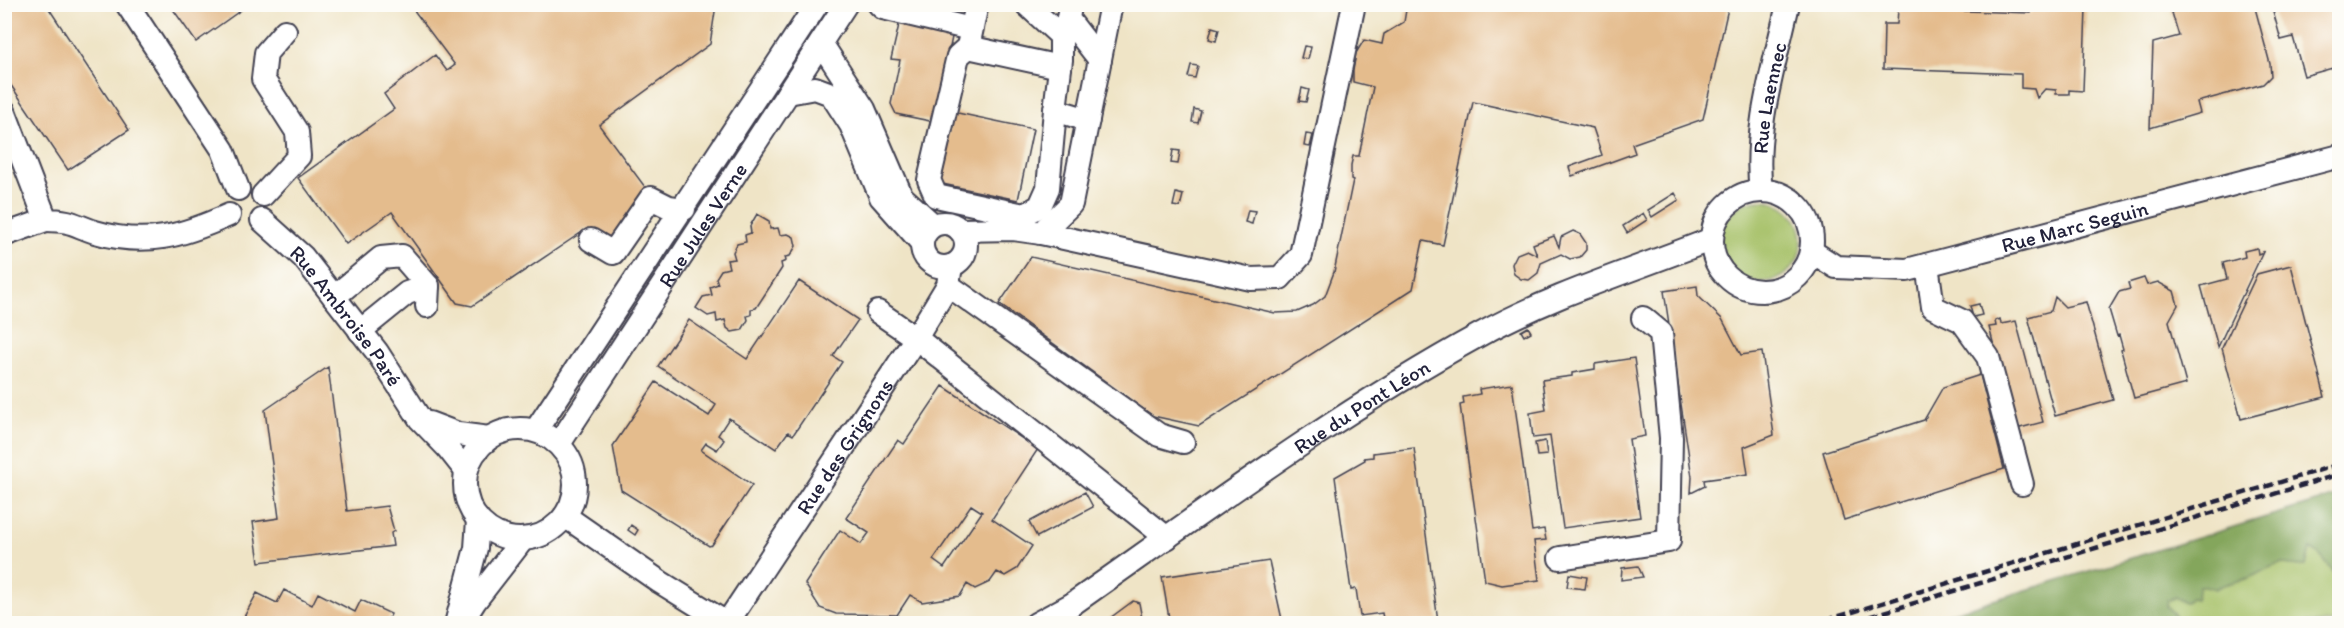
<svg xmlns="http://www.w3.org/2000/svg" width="2344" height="628" viewBox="0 0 2344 628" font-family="Itim,sans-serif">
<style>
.green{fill:#a5c066;stroke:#647150;stroke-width:1.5}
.forest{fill:#84a65b;stroke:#53644b;stroke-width:1.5}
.building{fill:#e4bc8d;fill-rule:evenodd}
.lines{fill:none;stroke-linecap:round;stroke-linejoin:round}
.minor-casing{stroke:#413f50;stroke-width:26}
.minor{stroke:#fff;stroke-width:22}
.rail{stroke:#22223b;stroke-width:4.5;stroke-dasharray:9 4.5;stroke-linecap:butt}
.labels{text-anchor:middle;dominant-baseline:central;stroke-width:6;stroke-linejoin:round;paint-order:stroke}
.street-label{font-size:21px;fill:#22223b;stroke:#fdfcf7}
</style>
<rect width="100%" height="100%" fill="#fdfcf7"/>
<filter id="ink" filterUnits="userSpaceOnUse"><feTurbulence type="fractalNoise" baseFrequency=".0167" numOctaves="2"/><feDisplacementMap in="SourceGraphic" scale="12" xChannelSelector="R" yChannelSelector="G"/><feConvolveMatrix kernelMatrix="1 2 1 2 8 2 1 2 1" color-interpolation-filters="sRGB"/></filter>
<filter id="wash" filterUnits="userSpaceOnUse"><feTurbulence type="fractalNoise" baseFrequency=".008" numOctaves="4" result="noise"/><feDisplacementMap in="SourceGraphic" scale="24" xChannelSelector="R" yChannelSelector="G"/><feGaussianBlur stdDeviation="1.35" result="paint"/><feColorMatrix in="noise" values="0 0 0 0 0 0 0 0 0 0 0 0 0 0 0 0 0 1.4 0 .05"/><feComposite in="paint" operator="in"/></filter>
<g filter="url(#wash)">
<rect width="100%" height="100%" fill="#efe4c6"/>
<path class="green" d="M1720 241a41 41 0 1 1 82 0a41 41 0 1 1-82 0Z
M2339 495V623H1918Z"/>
<path class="forest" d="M2339 495V578C2328 569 2324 555 2310 549L2306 566C2297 567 2290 564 2282 564 2270 565 2261 573 2251 577 2239 582 2226 582 2215 589L2206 586H2199L2196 599 2191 598 2185 603 2175 597 2167 601 2166 606 2175 615V623H1918Z"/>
<g id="blocks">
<path class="building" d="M4 4H46L129 130 68 170 4 75Z
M910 4H945L943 12Z
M1407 4H1729L1703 119 1632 144 1635 153 1572 176 1569 167 1602 155 1593 128 1473 102 1443 245 1423 241 1413 289 1199 426 1153 416 999 304 1031 257 1275 313 1297 312 1313 305 1325 296 1334 272 1353 180 1351 179V165L1353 156H1359L1373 87 1353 82V71L1356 53 1364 40 1382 44 1384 34 1404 22Z
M2175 4H2254L2270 64 2271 76 2263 84 2197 102 2200 113 2150 128 2153 43 2179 36 2170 6Z
M2271 4H2340V66L2304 76 2293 37 2281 40Z
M170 5H248L196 42Z
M410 5H716L710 44 599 125 645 187 646 192 614 241 588 228 472 306 457 303 392 212 346 244 298 178 394 109 384 94 435 55 447 71 455 65Z
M2032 7 2086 9 2083 91 2069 90V94H2056V90L2045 89 2037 98 2034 89 2021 88V74L1883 69 1884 24H1897L1898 9 2031 13Z
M901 16 954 27 935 122 896 114 891 104 900 60 891 59Z
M1212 27 1219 29 1216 41 1209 39Z
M1304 46 1311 47 1308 59 1301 58Z
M1191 65 1198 66 1195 78 1188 77Z
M1302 88 1309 90 1306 102 1299 101Z
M1194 109 1201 111 1198 123 1192 122Z
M953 112 1033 129 1018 200 938 183Z
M1306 134 1313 135 1310 147 1304 146Z
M1173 150 1180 151 1178 164 1171 163Z
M1176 193 1183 195 1180 207 1173 206Z
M1675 193 1679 200 1652 217 1648 210Z
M1248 210 1255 211 1252 224 1245 222Z
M1643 213 1647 220 1627 233 1623 226Z
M757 214 769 221 770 229 778 228 780 235 788 234 794 237 796 246 790 256 785 257 786 261 781 263 782 268 756 308 751 309V315L747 316 748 320 742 330 732 332 727 328 725 320 717 322 716 314 708 316 696 308 703 297 712 295 710 287 718 284 716 278 721 270 729 268 727 260 735 259 733 252 737 244 746 242 745 235 751 233 750 226Z
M1573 231 1580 234 1586 243V250L1580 257 1570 259 1561 254 1541 263 1538 273 1529 280 1521 279 1514 274 1512 264 1517 254 1527 250 1537 255 1533 244 1554 236 1559 247 1561 237Z
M2257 248 2258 254 2263 252 2218 347 2201 286 2227 279 2223 263 2245 257 2244 251Z
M2291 265 2325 397 2241 419 2222 348 2257 274Z
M2144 278 2147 285 2158 282 2174 291 2178 305 2169 321 2186 384 2134 398 2121 350 2123 349 2119 335 2117 336 2109 309 2119 292 2130 289 2128 283Z
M799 281 858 320 833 356 842 362 793 435 788 432 776 449 729 418 718 435 724 440 717 450 706 443 701 450 752 485 712 545 709 546 621 490 613 446 656 382 709 416 716 405 658 366 689 320 747 359Z
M1697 286 1698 296 1722 319 1741 355 1762 352 1774 435 1744 447 1748 474 1704 480 1705 486 1691 493 1692 477 1664 291Z
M2055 297 2065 307 2086 302 2113 400 2055 416 2028 317 2051 311Z
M1979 304 1982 315 1973 317 1970 306Z
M2000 319 2001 324 2016 321 2043 422 2016 429 1989 327 1996 326 1995 321Z
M1528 327 1531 332 1524 336 1521 331Z
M1634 358 1645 436 1629 439 1640 517 1563 528 1550 436 1533 438 1530 413 1546 410 1542 380 1572 376V373L1595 369V364Z
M328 367 347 511 387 506 394 531 391 533 393 546 259 562 253 522 279 518 265 410Z
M1980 375 2004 469 1844 520 1823 452 1924 420 1943 387Z
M1512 384 1532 531 1544 529 1546 540 1534 541 1539 580 1502 585 1485 581 1460 405 1464 404 1463 397 1480 394 1479 389Z
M943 386 1038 449 992 519 1032 546 1017 569 1005 576 997 572 990 582 975 589 967 584 960 596 922 602 910 595 897 615 836 614 820 608 805 584 840 530 861 544 869 533 846 518 898 440 904 444ZM971 505 982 512 944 568 933 560Z
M1545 441 1547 455 1537 456 1535 443Z
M1414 448 1438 621 1384 624 1382 613 1360 616 1356 589 1351 590 1335 477 1365 460 1364 458 1373 457V453Z
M1085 492 1093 507 1037 537 1029 522Z
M631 525 638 530 635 535 628 530Z
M1269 561 1283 624H1170L1162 577Z
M1638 566 1643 577 1621 580 1622 568Z
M1569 574 1587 577 1585 589 1567 587Z
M284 590 312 605 318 593 355 612 361 600 391 614 386 624H256L244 617 257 593 277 603Z
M1133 601 1139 603 1143 624H1102Z"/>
</g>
</g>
<g filter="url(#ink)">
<use href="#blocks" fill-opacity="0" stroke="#413f50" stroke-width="1.5"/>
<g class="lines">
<defs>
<g id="minor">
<path d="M127 4 223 150 238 189"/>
<path d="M879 4 883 8 971 29"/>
<path d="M977 4 968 47 1060 67"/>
<path d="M1026 4 1061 36"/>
<path d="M1070 6 1068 19 1100 60"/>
<path d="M1068 19 1061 36V60L1055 110 1088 120"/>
<path d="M821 43 864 109 902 197 933 225"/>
<path d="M968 47 958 56 929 180 936 196 1024 215 1040 206 1048 188 1055 110"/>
<path d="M788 93 815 88 831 94 851 125 881 197 922 243"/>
<path d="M4 111 46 220C71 220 74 225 95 232 146 247 182 236 229 215"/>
<circle cx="1762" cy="241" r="50"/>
<path id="s1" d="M1761 191C1753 129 1775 64 1788 4"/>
<path d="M263 195 299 156 297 132 263 79 266 53 285 31"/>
<path id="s2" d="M262 220 303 257 377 352 420 419 447 447 466 471"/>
<circle cx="944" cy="245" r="22"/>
<path d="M960 230 1013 229 1041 233 1071 204 1111 4"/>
<path d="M1041 233 1251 279 1280 278 1301 255 1354 4"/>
<path d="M4 235 46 220"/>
<path d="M591 240 613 253 651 198 669 207 684 209"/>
<path id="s3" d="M1811 251 1836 267 1907 270 2340 156"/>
<path d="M1927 265 1933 307 1962 321 1988 357 2022 484"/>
<path d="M948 285 1159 435 1183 442"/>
<path d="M334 297 381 258 402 256 428 286 427 306"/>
<path d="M878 312 916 338 1167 538"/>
<path d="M360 331 407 293 428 286"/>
<path d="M429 423 458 434 489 438"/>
<circle cx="520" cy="484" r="55"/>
<path d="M536 430 817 4"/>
<path id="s4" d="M559 444 846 4"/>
<path d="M565 516 660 582 728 624"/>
<path d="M1560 558 1669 541 1671 438 1661 333 1643 318"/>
<path d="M463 620 475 601 523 539"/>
<path id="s5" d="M727 623 916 338 948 285 951 266"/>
<path d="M456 624 476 548 478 520"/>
<path id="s6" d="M1036 624 1071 605C1205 511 1337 413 1481 334 1554 294 1634 270 1712 239"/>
</g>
</defs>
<use href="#minor" class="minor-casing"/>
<use href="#minor" class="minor"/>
<path class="rail" d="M1813 624 2340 464
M1845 624 2340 474"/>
</g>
</g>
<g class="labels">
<g class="street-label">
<text stroke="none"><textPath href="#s1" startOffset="94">Rue Laennec</textPath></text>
<text stroke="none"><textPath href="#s4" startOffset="262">Rue Jules Verne</textPath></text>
<text stroke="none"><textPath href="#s3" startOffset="274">Rue Marc Seguin</textPath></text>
<text stroke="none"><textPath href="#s2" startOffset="128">Rue Ambroise Paré</textPath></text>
<text stroke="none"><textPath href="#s6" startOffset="392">Rue du Pont Léon</textPath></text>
<text stroke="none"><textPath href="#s5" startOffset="212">Rue des Grignons</textPath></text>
</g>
</g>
<rect width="2344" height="628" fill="none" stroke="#fdfcf7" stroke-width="24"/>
</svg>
